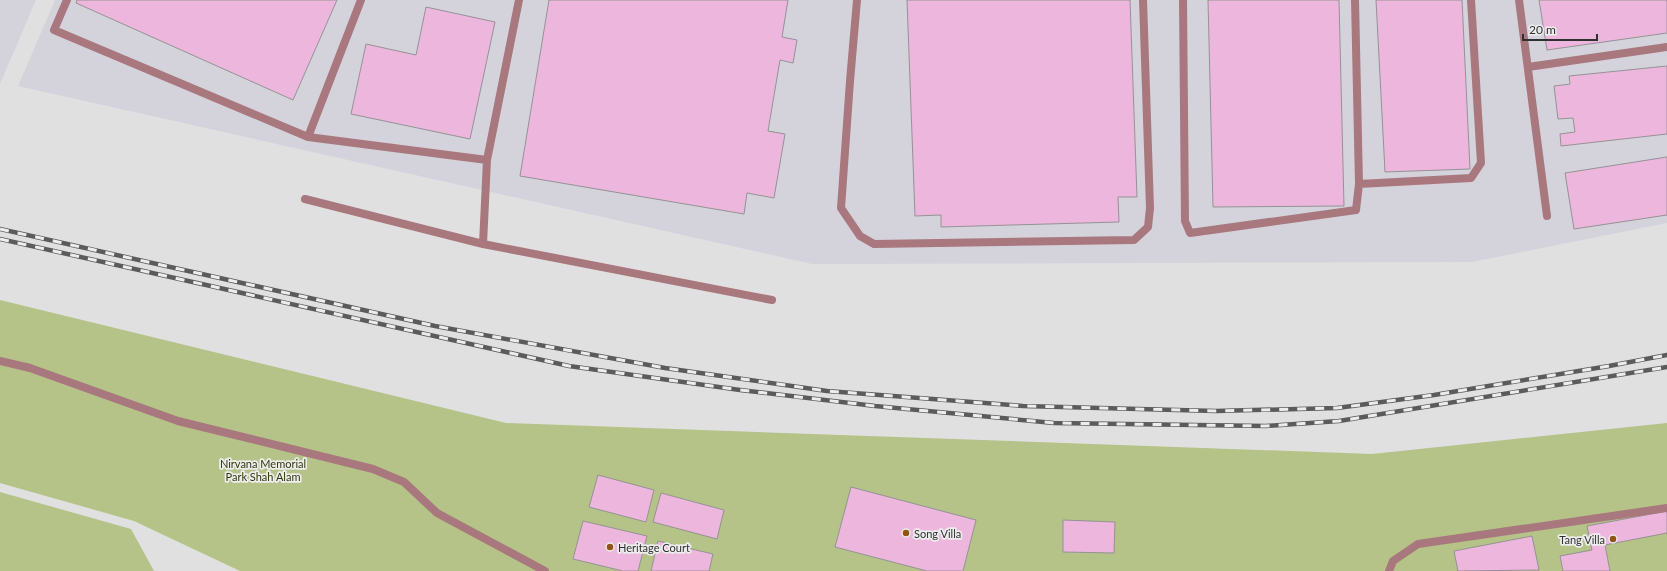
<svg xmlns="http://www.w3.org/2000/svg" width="1667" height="571" viewBox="0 0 1667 571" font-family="Lato,sans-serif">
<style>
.built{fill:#d4d3dc}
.green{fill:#b5c288}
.building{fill:#edb6dd;stroke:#949394}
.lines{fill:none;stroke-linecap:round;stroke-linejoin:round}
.service{stroke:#a9777e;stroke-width:8}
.rail-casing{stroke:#5b5b5b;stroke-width:4.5}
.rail{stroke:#ededee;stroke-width:3;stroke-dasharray:9;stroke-linecap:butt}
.poi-dot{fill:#905512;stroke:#ededee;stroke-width:1.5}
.labels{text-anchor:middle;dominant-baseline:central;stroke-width:3.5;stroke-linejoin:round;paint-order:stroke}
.park-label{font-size:11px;fill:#30380a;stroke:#ededee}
.poi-label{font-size:11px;fill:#303030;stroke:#ededee;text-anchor:start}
</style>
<rect width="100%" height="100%" fill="#e0e0e1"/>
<path class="built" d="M0 0H36L0 84Z
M55 0H1667V223L1472 262 812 264 18 86Z"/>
<path class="green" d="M0 300 506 423 1372 454 1667 423V571H240L134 521 0 483Z
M0 492 131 529 154 571H0Z"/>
<path class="building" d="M77 0H337L293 100 76 3Z
M549 0H788L782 37 797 40 793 63 780 60 768 131 785 134 774 198 747 193 744 214 520 176Z
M907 0H1130L1137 197H1118L1119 222 941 227V215L915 216Z
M1208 0H1339L1344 206 1213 207Z
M1376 0H1462L1470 169 1385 172Z
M1539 0H1667V33L1547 50Z
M426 7 495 22 470 139 351 114 366 44 416 55Z
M1667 66V134L1561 146 1560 134 1575 132 1573 118 1558 119 1554 86 1570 84 1569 76Z
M1667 157V215L1574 229 1565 173Z
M598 475 654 490 646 522 589 507Z
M851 487 976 520 963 571H927L835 547Z
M661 493 724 510 717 539 653 522Z
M1667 511V533L1605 545 1610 571H1563L1560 556 1592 550 1587 526Z
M1063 520 1115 522 1114 553 1063 552Z
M583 521 647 536 638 571H623L573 559Z
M1532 536 1539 570 1458 571 1454 551Z
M658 541 713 554 709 571H651Z"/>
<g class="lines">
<path class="service" d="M67 0 54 30 308 137 487 160 519 0
M857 0 850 81 841 208 860 236 874 244 1134 240 1148 227 1150 208 1143 0
M1183 0 1185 221 1190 233 1356 210 1359 184 1355 0
M1519 0 1547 216
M1528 67 1667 47
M308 137 361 0
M1359 184 1471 178 1481 163 1471 0
M305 199 483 244 772 300
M483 244 487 160
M0 361 30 368 178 421 373 469 404 482 437 513 545 571
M1389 571 1393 561 1418 544 1667 508"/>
<defs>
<path id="rail" d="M0 229 435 326 665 368 827 391 1023 406 1216 411 1337 408 1434 395 1609 366 1667 355
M0 239 569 366 740 390 875 406 1054 423 1266 426 1339 421 1667 367"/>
</defs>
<use href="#rail" class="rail-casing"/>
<use href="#rail" class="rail"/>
</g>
<g class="poi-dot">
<circle cx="906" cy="533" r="4"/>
<circle cx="1613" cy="539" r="4"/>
<circle cx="610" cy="547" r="4"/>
</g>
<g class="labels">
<g class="park-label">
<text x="263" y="463">Nirvana Memorial<tspan x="263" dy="13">Park Shah Alam</tspan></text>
</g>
<g class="poi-label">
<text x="914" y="533">Song Villa</text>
<text x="1605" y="539" text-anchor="end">Tang Villa</text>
<text x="618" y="547">Heritage Court</text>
</g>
</g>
<path d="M1523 34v6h74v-6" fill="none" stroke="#303030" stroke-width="2"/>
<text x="1529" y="34" font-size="12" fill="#303030" stroke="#ededee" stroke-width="3" paint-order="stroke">20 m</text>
</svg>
